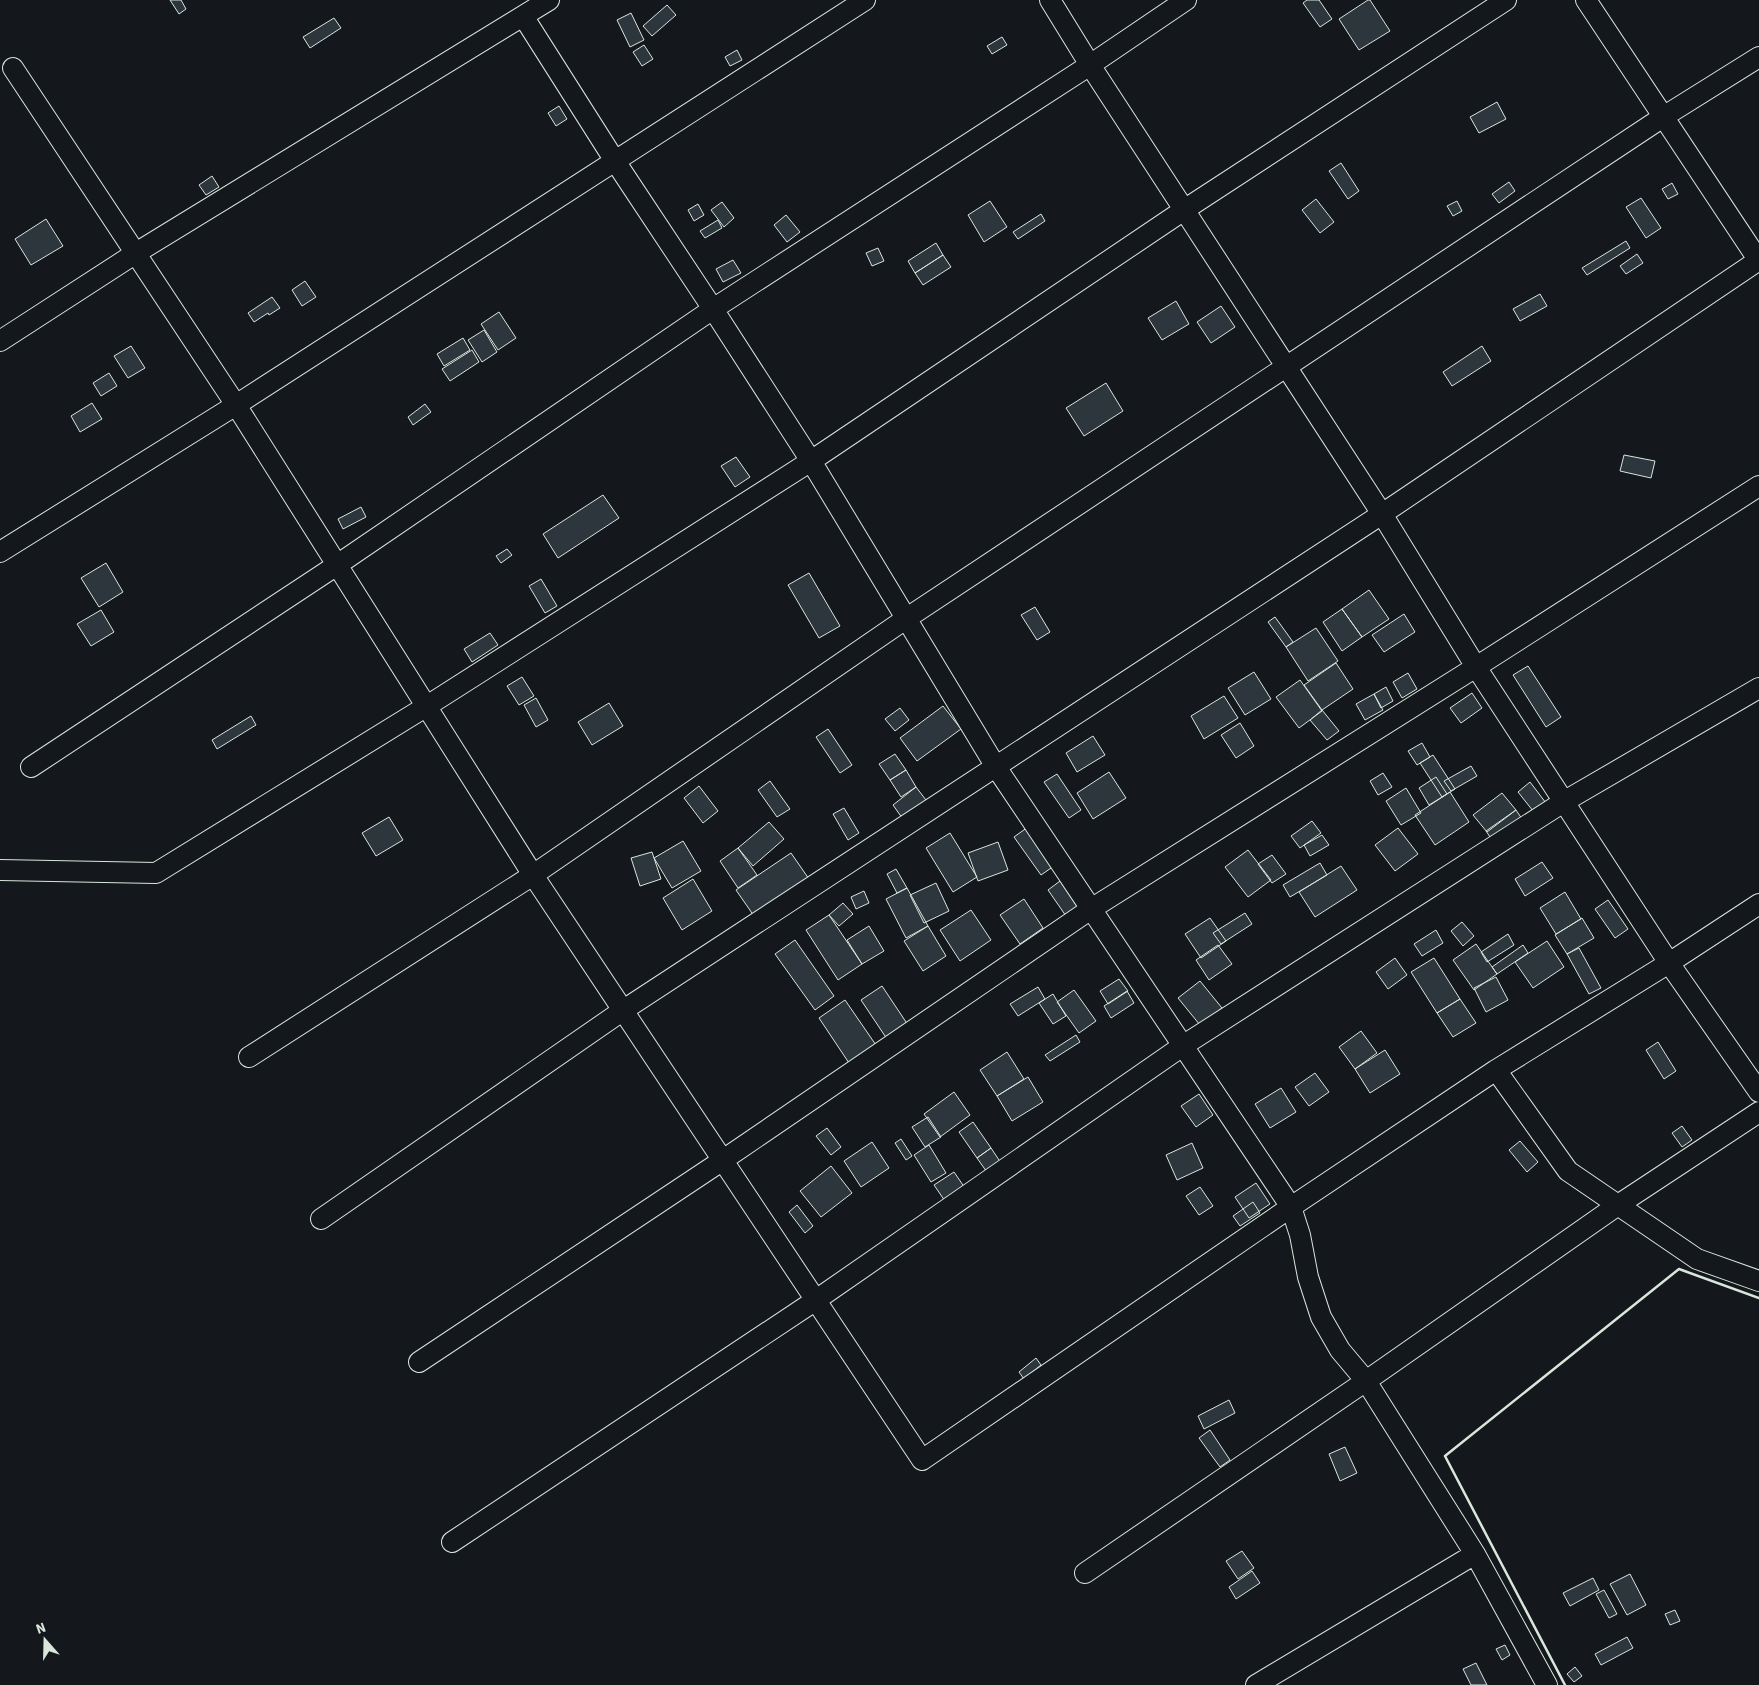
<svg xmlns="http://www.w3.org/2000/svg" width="1759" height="1685" viewBox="0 0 1759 1685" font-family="'Source Sans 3',sans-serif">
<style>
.building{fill:#2c363c;stroke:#d8e6dc}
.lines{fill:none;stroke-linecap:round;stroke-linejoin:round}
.minor-casing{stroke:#d8e6dc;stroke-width:22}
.minor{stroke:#14181c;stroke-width:20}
.wall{stroke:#d8e6dc;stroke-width:2.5}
</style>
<rect width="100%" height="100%" fill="#14181c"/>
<path class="building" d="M170 0H181L186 9 179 14Z
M1307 0H1319L1332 19 1320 27 1303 3Z
M1368 0H1370L1390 31 1359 50 1339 19Z
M667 5 676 15 652 36 643 26Z
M631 13 644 40 630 47 617 20Z
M334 18 341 28 310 48 303 37Z
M1002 37 1007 45 992 54 987 46Z
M644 45 653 59 642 66 633 52Z
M737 50 742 60 730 66 725 57Z
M1497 102 1506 119 1479 133 1470 117Z
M559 106 567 119 556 126 548 113Z
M1341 163 1359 191 1348 199 1329 171Z
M212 176 219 187 206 195 199 185Z
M1509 182 1515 191 1499 203 1492 194Z
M1672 183 1678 194 1668 199 1662 189Z
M1641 198 1661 228 1646 238 1626 207Z
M1316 199 1334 222 1320 233 1302 210Z
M990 201 1007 227 984 242 968 215Z
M1457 201 1462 211 1453 216 1447 206Z
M722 202 734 218 724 227 711 210Z
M698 204 704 215 694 221 688 210Z
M1041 214 1045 221 1018 239 1013 232Z
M786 215 800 232 787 242 774 225Z
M46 219 63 246 31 265 15 239Z
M718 220 722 228 705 238 700 231Z
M1626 241 1630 248 1587 275 1582 268Z
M936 243 943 255 915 273 908 261Z
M878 248 884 261 872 266 866 253Z
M1637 254 1643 263 1626 274 1620 266Z
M943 255 951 267 923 285 915 273Z
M733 260 741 273 723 282 716 269Z
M305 281 316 297 302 306 292 290Z
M1540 294 1547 306 1520 321 1513 309Z
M272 297 280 308 269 315 268 313 254 322 248 313Z
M1176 301 1189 324 1162 340 1148 318Z
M1221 306 1235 327 1211 343 1197 322Z
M499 312 516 338 498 350 481 324Z
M484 330 497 352 482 362 468 340Z
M463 338 470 350 444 366 437 354Z
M131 346 145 368 128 378 114 356Z
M1482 346 1491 361 1452 386 1443 372Z
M472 350 479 362 450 381 442 369Z
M109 373 117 386 101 396 93 383Z
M1106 383 1123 411 1084 436 1066 408Z
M92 403 102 419 80 432 71 416Z
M425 404 431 412 413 425 408 417Z
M1624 455 1655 461 1651 478 1620 471Z
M736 457 750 477 735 487 721 466Z
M603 495 619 518 558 558 543 534Z
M361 507 366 517 343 529 338 519Z
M507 549 512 555 501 563 496 556Z
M106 563 123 592 99 607 81 578Z
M809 573 840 626 819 638 788 585Z
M541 579 557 606 545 613 529 586Z
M1369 590 1389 619 1362 637 1342 609Z
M1035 607 1050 632 1037 640 1021 615Z
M1342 609 1362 637 1342 651 1323 622Z
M101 610 114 632 91 646 77 624Z
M1404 614 1415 632 1384 652 1372 635Z
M1275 617 1293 642 1286 647 1268 622Z
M1316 628 1338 661 1308 681 1286 647Z
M490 633 498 645 472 662 464 649Z
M1336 663 1353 689 1322 710 1304 685Z
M1528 666 1561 717 1546 727 1513 675Z
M1254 672 1271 699 1245 715 1228 688Z
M1408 673 1417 689 1402 698 1393 682Z
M522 677 534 696 519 705 507 686Z
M1300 680 1322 711 1299 728 1276 697Z
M1386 687 1393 701 1381 708 1374 694Z
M1472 693 1482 708 1461 723 1450 708Z
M1374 694 1383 710 1365 720 1356 704Z
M1224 696 1238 718 1204 739 1191 716Z
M536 698 548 720 536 727 524 705Z
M609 703 623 726 592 745 578 722Z
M943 706 961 729 917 761 900 738Z
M900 708 909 720 895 731 885 719Z
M1322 710 1339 731 1327 740 1310 720Z
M251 716 256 725 217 749 212 740Z
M1240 723 1254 746 1236 758 1221 735Z
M828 729 852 765 840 773 816 737Z
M1093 736 1105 755 1077 772 1066 753Z
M1422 743 1430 757 1417 765 1408 751Z
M895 754 906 770 890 780 879 764Z
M1433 755 1455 789 1442 797 1420 763Z
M1471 766 1477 776 1451 791 1444 781Z
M906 770 916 787 901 797 890 780Z
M1109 772 1126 798 1093 819 1077 793Z
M1383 773 1392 787 1378 795 1370 781Z
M1057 774 1081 810 1069 818 1044 782Z
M1436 777 1447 794 1429 805 1419 788Z
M770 781 790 809 777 817 758 790Z
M1530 782 1549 807 1537 816 1518 792Z
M699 786 718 811 703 823 684 798Z
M916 787 929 804 905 822 893 805Z
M1406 788 1421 813 1401 825 1386 801Z
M1450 792 1469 822 1435 845 1415 815Z
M1502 793 1516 810 1487 832 1473 815Z
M844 808 859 833 848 840 833 814Z
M1516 810 1524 822 1494 843 1486 831Z
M389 817 403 840 376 856 362 833Z
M1312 821 1321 833 1300 848 1291 836Z
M769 822 784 839 753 866 738 848Z
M1028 827 1054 866 1041 875 1014 837Z
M1398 828 1418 854 1395 871 1375 845Z
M950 833 977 877 953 892 926 848Z
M1322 835 1329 845 1310 856 1304 845Z
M683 841 701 871 672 888 654 858Z
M998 842 1008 870 978 881 968 853Z
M738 848 757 875 738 888 720 861Z
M1248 850 1271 880 1248 897 1225 867Z
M652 852 661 879 640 886 631 858Z
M791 853 809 879 754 916 736 890Z
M1272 855 1286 874 1272 883 1258 864Z
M1542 862 1553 878 1525 896 1515 879Z
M1320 863 1327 875 1290 897 1283 885Z
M1341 866 1357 890 1315 917 1299 892Z
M896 869 907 888 897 893 887 874Z
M693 879 712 911 682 930 663 898Z
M1060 881 1078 908 1066 916 1048 890Z
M936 883 949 911 924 923 910 895Z
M907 888 928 926 906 938 886 899Z
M864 891 869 903 856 909 851 897Z
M1565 892 1581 919 1556 934 1540 908Z
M1024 899 1043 928 1020 944 1000 915Z
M1608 900 1628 929 1615 938 1595 909Z
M843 903 853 914 839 926 829 915Z
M971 910 991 940 960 961 940 930Z
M1245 913 1252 924 1221 944 1213 933Z
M829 915 862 964 838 980 806 930Z
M1210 918 1226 941 1201 958 1185 934Z
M1582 918 1594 938 1567 954 1555 935Z
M1462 922 1474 936 1463 946 1451 931Z
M869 926 884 951 862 964 847 940Z
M928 926 946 956 923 971 904 941Z
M1436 930 1443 943 1422 956 1414 944Z
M1508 934 1514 945 1487 962 1481 952Z
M795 940 834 996 815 1010 775 954Z
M1547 941 1564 967 1533 988 1515 962Z
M1476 944 1497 974 1474 990 1453 960Z
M1218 945 1232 964 1209 980 1196 960Z
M1523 945 1528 953 1497 974 1492 967Z
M1579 948 1601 988 1589 994 1567 954Z
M1395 958 1407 975 1388 989 1376 972Z
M1434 958 1460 999 1437 1013 1411 972Z
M1496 977 1508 1000 1486 1012 1474 988Z
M1119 979 1128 991 1108 1004 1100 991Z
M1200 981 1222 1008 1200 1025 1178 998Z
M882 986 910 1028 889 1042 861 1000Z
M1038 987 1045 999 1018 1016 1010 1004Z
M1074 990 1096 1021 1079 1033 1057 1002Z
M1127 991 1134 1003 1111 1018 1104 1006Z
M1053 994 1066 1016 1053 1024 1039 1003Z
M1460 999 1476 1023 1453 1037 1437 1013Z
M845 1000 878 1048 851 1066 819 1018Z
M1361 1031 1377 1053 1355 1069 1339 1047Z
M1076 1035 1080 1042 1050 1061 1045 1055Z
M1658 1042 1676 1071 1664 1079 1646 1050Z
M1385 1050 1400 1074 1370 1093 1355 1069Z
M1007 1052 1024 1079 997 1096 980 1070Z
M1315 1073 1329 1092 1309 1106 1295 1087Z
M1028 1077 1043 1102 1012 1121 997 1096Z
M1281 1088 1296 1112 1270 1128 1255 1104Z
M954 1092 970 1115 940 1137 924 1114Z
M1199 1094 1213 1115 1196 1127 1181 1106Z
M928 1117 941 1137 925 1147 912 1127Z
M973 1122 991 1148 977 1158 959 1132Z
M1682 1126 1692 1140 1682 1147 1672 1133Z
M827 1128 841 1147 831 1155 816 1136Z
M901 1139 912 1156 906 1160 895 1143Z
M1520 1141 1538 1162 1527 1172 1509 1150Z
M872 1142 889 1168 861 1187 844 1161Z
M1192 1143 1203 1168 1177 1180 1166 1155Z
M929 1145 946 1173 931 1182 914 1155Z
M991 1148 1003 1166 989 1175 977 1158Z
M831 1166 852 1193 821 1217 800 1191Z
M954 1172 967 1191 947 1204 934 1185Z
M1256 1183 1270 1204 1249 1218 1235 1197Z
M1200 1187 1213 1206 1199 1215 1186 1196Z
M1253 1202 1260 1213 1240 1226 1233 1216Z
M797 1205 813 1226 805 1233 789 1212Z
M1036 1358 1041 1365 1024 1379 1019 1372Z
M1229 1400 1235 1413 1204 1429 1198 1416Z
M1210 1430 1230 1460 1220 1467 1199 1438Z
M1345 1447 1357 1473 1340 1481 1329 1454Z
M1242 1551 1254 1568 1238 1579 1226 1561Z
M1252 1571 1260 1583 1236 1599 1229 1587Z
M1630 1574 1646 1605 1627 1615 1610 1584Z
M1593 1578 1599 1590 1570 1606 1563 1593Z
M1604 1590 1617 1614 1609 1618 1596 1594Z
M1675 1610 1680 1621 1670 1625 1665 1614Z
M1627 1637 1633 1648 1601 1665 1595 1654Z
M1505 1645 1510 1655 1502 1660 1496 1649Z
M1476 1663 1487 1685H1471L1463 1669Z
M1575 1667 1582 1676 1574 1682 1567 1674Z"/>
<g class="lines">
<defs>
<path id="minor" d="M1050 0 1090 65 1382 514 1476 667 1669 963 1759 1092
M1586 0 1759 261
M523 16 615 161 713 309 811 461 996 767 1291 1207 1300 1235 1308 1277 1321 1317 1340 1350 1366 1381 1475 1554 1547 1685
M13 68 236 405 533 875 922 1460 1291 1207 1496 1070 1669 963 1759 904
M0 341 136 253 549 0
M0 552 236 405 865 0
M31 767 337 565 713 309 1090 65 1186 0
M0 870 156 873 427 706 811 461 1184 210 1506 0
M249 1057 533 875 907 618 1663 117 1759 57
M1496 1070 1568 1171 1697 1259 1759 1281
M321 1219 622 1011 1382 514 1759 260
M419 1362 723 1160 1091 909 1476 667 1759 486
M452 1542 816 1300 1184 1045 1565 801 1759 688
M1085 1573 1366 1381 1618 1205 1759 1112
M1256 1685 1475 1554"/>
</defs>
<use href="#minor" class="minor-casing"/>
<use href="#minor" class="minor"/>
<path class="wall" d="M1565 1685 1445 1456 1679 1269 1759 1298"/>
</g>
<g transform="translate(45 1640) rotate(340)" stroke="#14181c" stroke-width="4" paint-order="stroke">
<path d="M0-4L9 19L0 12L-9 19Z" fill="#d8e6dc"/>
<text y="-8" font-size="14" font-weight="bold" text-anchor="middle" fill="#d8e6dc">N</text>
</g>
</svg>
